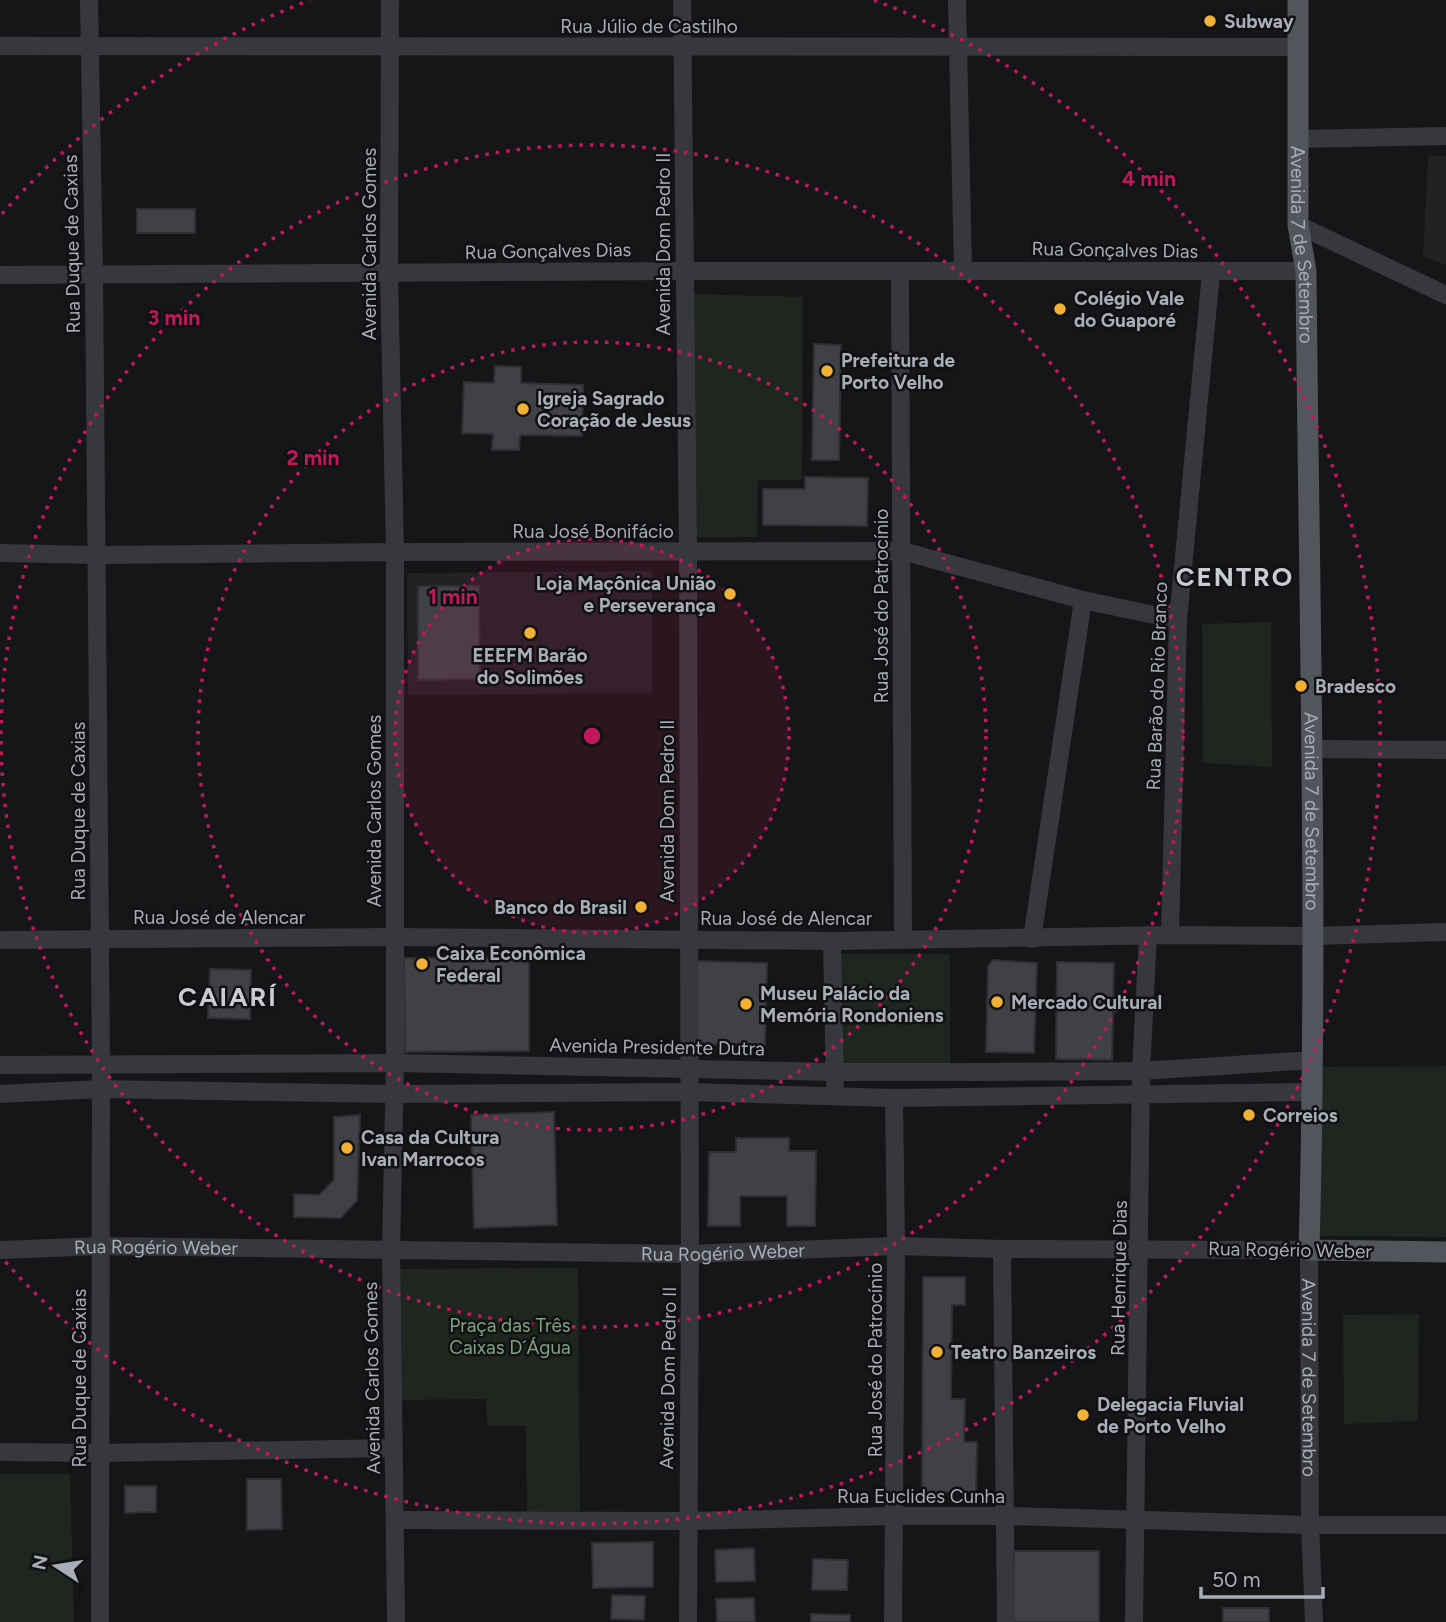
<svg xmlns="http://www.w3.org/2000/svg" width="1446" height="1622" viewBox="0 0 1446 1622" font-family="Figtree,sans-serif">
<style>
.built{fill:#222225}
.green{fill:#1e261f}
.building{fill:#404145;stroke:#303034;stroke-width:2}
.lines{fill:none;stroke-linecap:round;stroke-linejoin:round}
.minor{stroke:#37383d;stroke-width:18}
.major{stroke:#53555c;stroke-width:21}
.ring{fill:none;stroke:#c2185b;stroke-width:3.5;stroke-dasharray:3.5 7}
.poi-dot{fill:#f2b134;stroke:#111113;stroke-width:2.5}
.labels{text-anchor:middle;dominant-baseline:central;stroke-width:5;stroke-linejoin:round;paint-order:stroke}
.poi-label{font-size:19px;font-weight:bold;fill:#a8adb8;stroke:#111113;text-anchor:start}
.street-label{font-size:19px;fill:#a8adb8;stroke:#111113}
.park-label{font-size:19px;fill:#7fa381;stroke:#111113}
.district-label{font-size:26px;font-weight:bold;letter-spacing:2px;fill:#c9ccd4;stroke:#111113}
.centre{fill:#c2185b;stroke:#111113;stroke-width:3.5}
.ring-label{font-size:21px;text-anchor:middle;font-weight:bold;fill:#c2185b;stroke:#111113;stroke-width:5;stroke-linejoin:round;paint-order:stroke}
</style>
<rect width="100%" height="100%" fill="#161618"/>
<path class="built" d="M1428 156H1446V265L1423 256Z
M652 571V693L408 695 407 573Z"/>
<path class="green" d="M694 294 803 297 802 480H758L757 537 691 538Z
M1271 622 1272 767 1203 763 1202 624Z
M829 954H950V1066H829Z
M1446 1066V1237L1316 1236 1315 1067Z
M578 1268 580 1511 527 1512 526 1426H487L486 1399 396 1400 395 1269Z
M1419 1314 1418 1421 1344 1424 1343 1315Z
M0 1474H70L74 1622H0Z"/>
<path class="building" d="M137 209H195V233H137Z
M814 344 841 345 839 460H812Z
M495 366 521 367V383L583 385 582 436 520 435 519 450H492L493 434 462 433 464 382 494 383Z
M805 477 868 478 867 526 763 525V489H805Z
M418 586H479L480 679 418 680Z
M529 957V1051L405 1052 404 958Z
M993 960 1037 963 1034 1053 986 1052 988 966Z
M697 961 767 963 765 1046 695 1044Z
M1057 962 1114 963 1112 1060 1056 1059Z
M210 969 251 970 250 1019 208 1018Z
M554 1112 557 1225 474 1228 471 1115Z
M360 1115 357 1200 341 1218 294 1217V1194L319 1195 334 1180V1117Z
M736 1138H789V1151H816L815 1226H787V1196H740V1226H708L709 1152H736Z
M923 1277H965V1305H952L951 1399H965L964 1442H977L976 1492H922Z
M247 1479H281L282 1529 247 1530Z
M125 1486H156V1512L125 1513Z
M653 1542V1587L593 1588 592 1543Z
M754 1548 755 1581 716 1582 715 1550Z
M1014 1551H1099V1622H1014Z
M813 1559 848 1560 847 1590H812Z
M612 1595 645 1596 644 1620 611 1619Z
M754 1598 755 1622H717L716 1599Z
M1223 1608H1269V1622H1223Z
M811 1614 850 1615V1622H811Z"/>
<g class="lines">
<g class="minor">
<path d="M89 0 94 275 101 1064 100 1622"/>
<path d="M390 0 389 273 395 552V1063L391 1250 396 1622"/>
<path d="M682 0 688 552 690 1254 688 1622"/>
<path d="M957 0 963 270"/>
<path d="M0 46 1297 47"/>
<path d="M1298 139 1446 136"/>
<path d="M1298 225 1446 295"/>
<path d="M900 272 903 939"/>
<path d="M0 275 684 271H1306"/>
<path d="M0 553 97 555 395 552 902 551 1083 600 1178 620"/>
<path d="M1310 749 1446 750"/>
<path d="M1170 935 1178 620 1211 273"/>
<path d="M1032 939 1083 600"/>
<path d="M0 940 395 937 832 941 1170 935 1313 936 1446 932"/>
<path d="M832 941 835 1084"/>
<path d="M0 1065 395 1063 835 1072H961L1141 1071 1313 1060"/>
<path d="M0 1094 101 1089 392 1094 688 1092 894 1098 1313 1092"/>
<path d="M1002 1249 1006 1622"/>
<path id="s1" d="M0 1250 101 1246 690 1254 896 1246 1002 1249 1309 1250 1310 1525 1314 1622"/>
<path d="M0 1452 100 1453 394 1448"/>
<path d="M395 1520 687 1521 895 1516H1005L1310 1525H1446"/>
<path d="M893 1622 896 1246 894 1098"/>
<path d="M1134 1622 1141 1071 1148 935"/>
</g>
<path class="major" id="s2" d="M1298 0V225L1306 271C1309 597 1318 924 1309 1250L1446 1252"/>
</g>
<circle cx="592" cy="736" r="197" fill="#c2185b" fill-opacity=".12"/>
<g class="ring">
<circle cx="592" cy="736" r="197"/>
<circle cx="592" cy="736" r="394"/>
<circle cx="592" cy="736" r="591"/>
<path d="M2 214A788 788 0 0 1 310 0M874 0A788 788 0 1 1 2 1258"/>
</g>
<g class="poi-dot">
<circle cx="1210" cy="21" r="7"/>
<circle cx="1060" cy="309" r="7"/>
<circle cx="827" cy="371" r="7"/>
<circle cx="523" cy="409" r="7"/>
<circle cx="730" cy="594" r="7"/>
<circle cx="530" cy="633" r="7"/>
<circle cx="1301" cy="686" r="7"/>
<circle cx="641" cy="907" r="7"/>
<circle cx="422" cy="964" r="7"/>
<circle cx="997" cy="1002" r="7"/>
<circle cx="746" cy="1004" r="7"/>
<circle cx="1249" cy="1115" r="7"/>
<circle cx="347" cy="1148" r="7"/>
<circle cx="937" cy="1352" r="7"/>
<circle cx="1083" cy="1415" r="7"/>
</g>
<g class="labels">
<g class="poi-label">
<text x="1224" y="21">Subway</text>
<text x="1074" y="298">Colégio Vale<tspan x="1074" dy="22">do Guaporé</tspan></text>
<text x="841" y="360">Prefeitura de<tspan x="841" dy="22">Porto Velho</tspan></text>
<text x="537" y="398">Igreja Sagrado<tspan x="537" dy="22">Coração de Jesus</tspan></text>
<text x="716" y="583" text-anchor="end">Loja Maçônica União<tspan x="716" dy="22">e Perseverança</tspan></text>
<text x="530" y="655" text-anchor="middle">EEEFM Barão<tspan x="530" dy="22">do Solimões</tspan></text>
<text x="1315" y="686">Bradesco</text>
<text x="627" y="907" text-anchor="end">Banco do Brasil</text>
<text x="436" y="953">Caixa Econômica<tspan x="436" dy="22">Federal</tspan></text>
<text x="760" y="993">Museu Palácio da<tspan x="760" dy="22">Memória Rondoniens</tspan></text>
<text x="1011" y="1002">Mercado Cultural</text>
<text x="1263" y="1115">Correios</text>
<text x="361" y="1137">Casa da Cultura<tspan x="361" dy="22">Ivan Marrocos</tspan></text>
<text x="951" y="1352">Teatro Banzeiros</text>
<text x="1097" y="1404">Delegacia Fluvial<tspan x="1097" dy="22">de Porto Velho</tspan></text>
</g>
<g class="street-label">
<text x="649" y="26">Rua Júlio de Castilho</text>
<text transform="translate(72 244) rotate(-91)">Rua Duque de Caxias</text>
<text transform="translate(369 244) rotate(-90)">Avenida Carlos Gomes</text>
<text transform="translate(663 244) rotate(-90)">Avenida Dom Pedro II</text>
<text stroke="none"><textPath href="#s2" startOffset="245">Avenida 7 de Setembro</textPath></text>
<text transform="translate(1115 250) rotate(1)">Rua Gonçalves Dias</text>
<text transform="translate(548 251) rotate(-1)">Rua Gonçalves Dias</text>
<text x="593" y="531">Rua José Bonifácio</text>
<text transform="translate(881 606) rotate(-90)">Rua José do Patrocínio</text>
<text transform="translate(1157 686) rotate(-88)">Rua Barão do Rio Branco</text>
<text transform="translate(78 811) rotate(-90)">Rua Duque de Caxias</text>
<text transform="translate(374 811) rotate(-90)">Avenida Carlos Gomes</text>
<text transform="translate(667 811) rotate(-90)">Avenida Dom Pedro II</text>
<text stroke="none"><textPath href="#s2" startOffset="812">Avenida 7 de Setembro</textPath></text>
<text x="219" y="917">Rua José de Alencar</text>
<text x="786" y="918">Rua José de Alencar</text>
<text transform="translate(657 1047) rotate(1)">Avenida Presidente Dutra</text>
<text stroke="none"><textPath href="#s1" startOffset="156">Rua Rogério Weber</textPath></text>
<text transform="translate(1290 1250) rotate(1)">Rua Rogério Weber</text>
<text stroke="none"><textPath href="#s1" startOffset="723">Rua Rogério Weber</textPath></text>
<text transform="translate(1119 1278) rotate(-89)">Rua Henrique Dias</text>
<text transform="translate(875 1360) rotate(-90)">Rua José do Patrocínio</text>
<text transform="translate(79 1378) rotate(-90)">Rua Duque de Caxias</text>
<text transform="translate(372 1378) rotate(-91)">Avenida Carlos Gomes</text>
<text transform="translate(668 1378) rotate(-89)">Avenida Dom Pedro II</text>
<text stroke="none"><textPath href="#s1" startOffset="1437">Avenida 7 de Setembro</textPath></text>
<text x="921" y="1496">Rua Euclides Cunha</text>
</g>
<g class="park-label">
<text x="510" y="1325">Praça das Três<tspan x="510" dy="22">Caixas D´Água</tspan></text>
</g>
<g class="district-label">
<text x="1235" y="577">CENTRO</text>
<text x="228" y="997">CAIARÍ</text>
</g>
</g>
<circle cx="592" cy="736" r="10" class="centre"/>
<g class="ring-label">
<text x="1149" y="186">4 min</text>
<text x="174" y="325">3 min</text>
<text x="313" y="465">2 min</text>
<text x="453" y="604">1 min</text>
</g>
<g transform="translate(56 1566) rotate(282)" stroke="#111113" stroke-width="5" paint-order="stroke">
<path d="M0-5L12 26L0 18L-12 26Z" fill="#a8adb8"/>
<text y="-10" font-size="19" font-weight="bold" text-anchor="middle" fill="#a8adb8">N</text>
</g>
<path d="M1201 1587v10h122v-10" fill="none" stroke="#a8adb8" stroke-width="3.5"/>
<text x="1212" y="1587" font-size="21" fill="#a8adb8" stroke="#111113" stroke-width="5" paint-order="stroke">50 m</text>
</svg>
